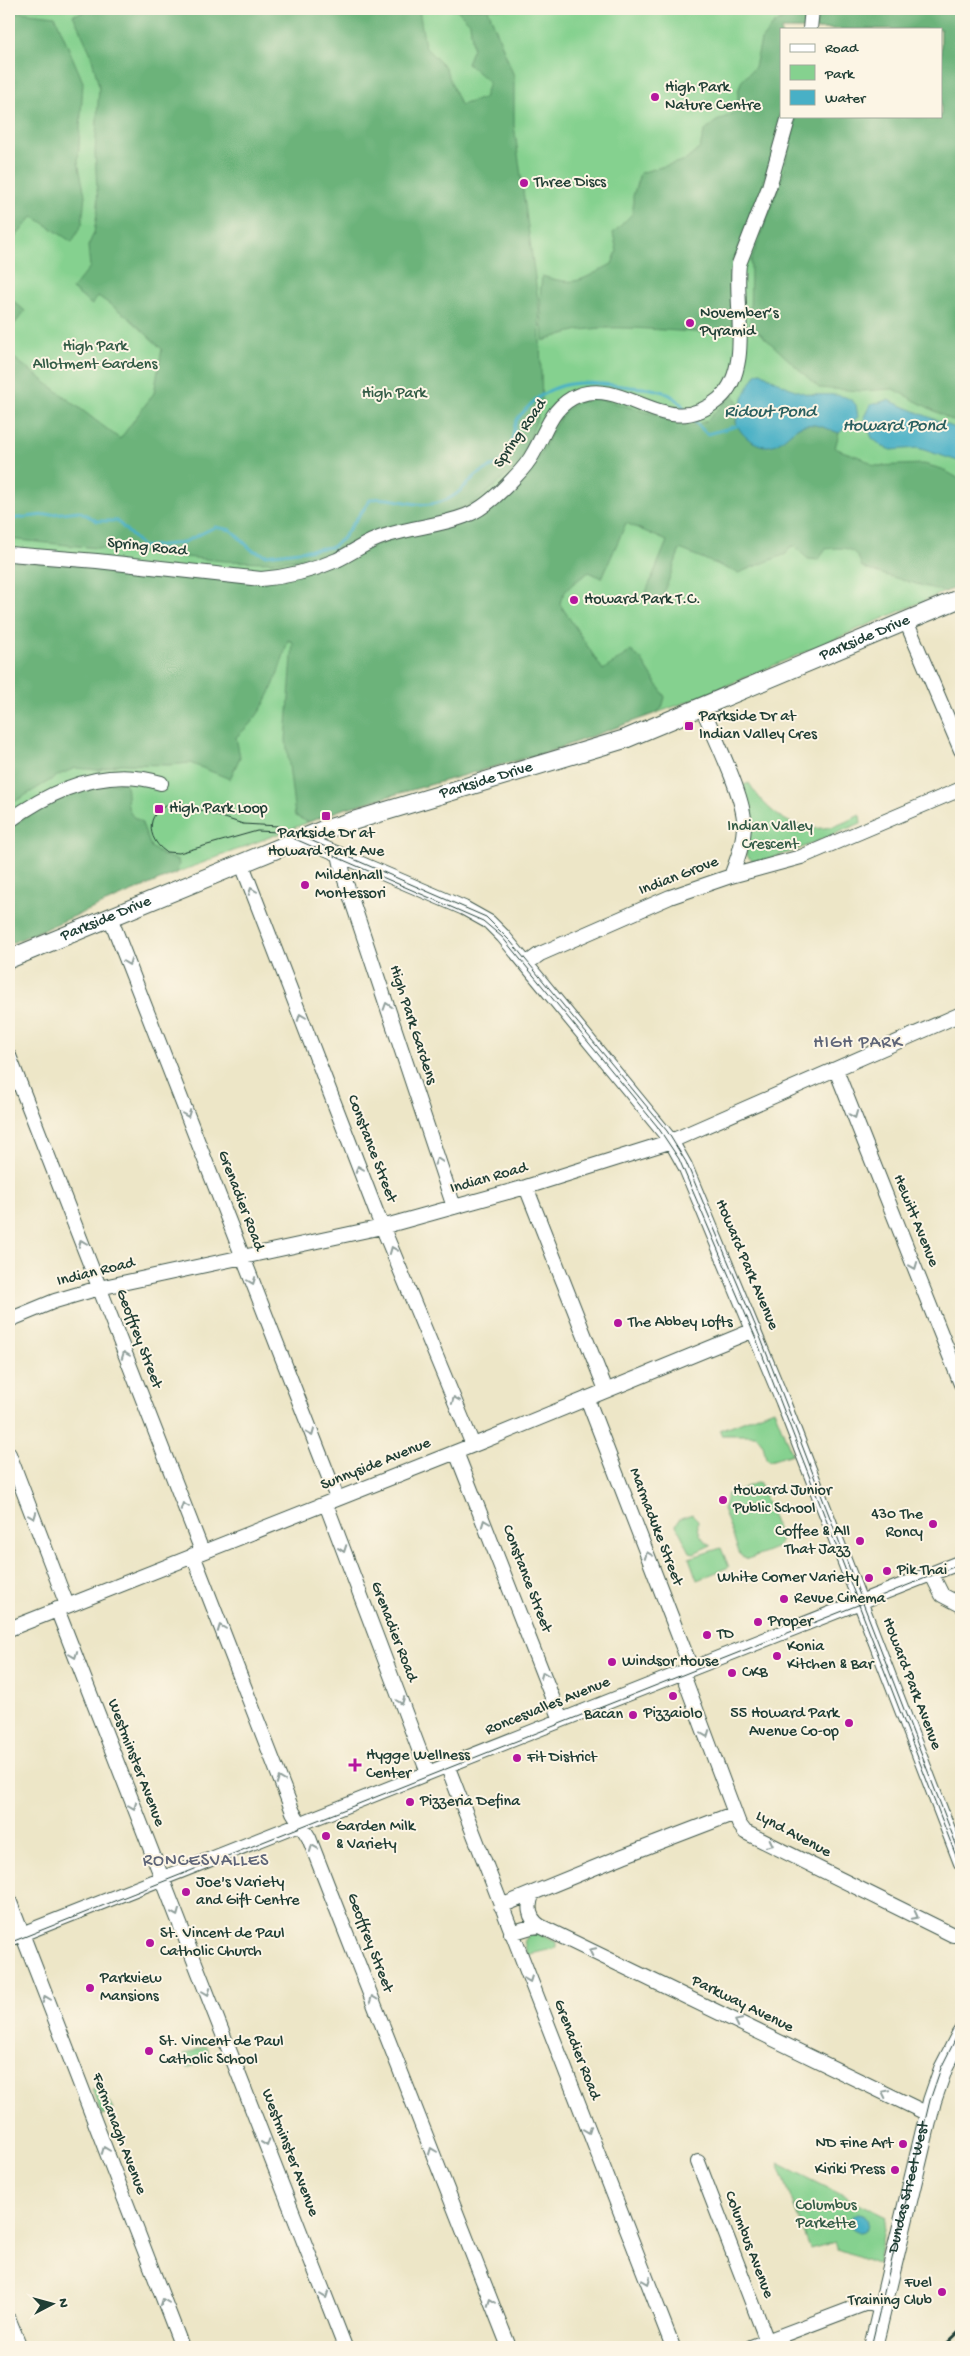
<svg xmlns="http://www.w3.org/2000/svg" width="970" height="2356" viewBox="0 0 970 2356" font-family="'Gochi Hand',sans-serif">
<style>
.green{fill:#85d18f;stroke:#528762;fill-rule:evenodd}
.forest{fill:#6cb37a;stroke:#467857}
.water{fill:#48b0c6;stroke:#34767d}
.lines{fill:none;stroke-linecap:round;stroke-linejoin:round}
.stream{stroke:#48b0c6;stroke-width:3}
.minor-casing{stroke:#3e564a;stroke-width:16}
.major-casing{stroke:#3e564a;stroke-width:20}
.minor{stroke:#fff;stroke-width:14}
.major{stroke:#fff;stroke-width:18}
.tram{stroke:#1f3d34;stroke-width:1}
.rail{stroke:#1f3d34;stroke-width:3}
.oneway{stroke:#8f9e9a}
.poi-dot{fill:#b5179e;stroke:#fcf5e5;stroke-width:2}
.labels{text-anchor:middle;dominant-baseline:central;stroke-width:4;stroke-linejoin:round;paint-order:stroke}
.poi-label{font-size:16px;fill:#1f3d34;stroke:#fcf5e5;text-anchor:start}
.park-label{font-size:16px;fill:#335b46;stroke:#fcf5e5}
.street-label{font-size:16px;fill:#1f3d34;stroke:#fcf5e5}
.water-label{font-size:18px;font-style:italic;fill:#2b6060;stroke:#fcf5e5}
.neighbourhood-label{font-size:18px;letter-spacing:1px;fill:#5f6679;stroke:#fcf5e5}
</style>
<rect width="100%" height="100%" fill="#fcf5e5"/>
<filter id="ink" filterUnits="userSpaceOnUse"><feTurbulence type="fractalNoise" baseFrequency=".02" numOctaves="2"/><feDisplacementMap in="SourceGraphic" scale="10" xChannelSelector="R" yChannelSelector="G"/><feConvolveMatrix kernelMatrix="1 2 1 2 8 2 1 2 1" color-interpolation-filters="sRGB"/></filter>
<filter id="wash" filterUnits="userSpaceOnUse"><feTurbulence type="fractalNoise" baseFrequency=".0096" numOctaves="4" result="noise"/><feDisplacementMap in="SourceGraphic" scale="20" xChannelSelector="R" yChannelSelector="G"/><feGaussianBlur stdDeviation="1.12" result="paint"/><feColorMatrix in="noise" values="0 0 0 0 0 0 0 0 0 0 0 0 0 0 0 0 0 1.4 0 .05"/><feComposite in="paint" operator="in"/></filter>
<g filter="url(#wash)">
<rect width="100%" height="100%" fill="#ede6c7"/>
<path class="green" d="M9 9H961V585L698 698 551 751 343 809 176 873 9 944ZM781 29H941V116H781Z
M749 783C767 812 794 834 831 827 840 825 851 819 860 815L861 823 794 851 755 863 746 855 741 786Z
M774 1409 792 1454 770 1461 766 1459 763 1444 756 1435H721L720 1430Z
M759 1482 781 1539 778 1547 748 1559 740 1555 723 1509 728 1494Z
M692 1514 698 1520C696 1530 702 1541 711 1545L694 1553 690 1552 676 1525 679 1519Z
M721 1548 729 1567 697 1580 689 1558Z
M537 1933 556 1942V1948L527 1955 524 1940 528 1935Z
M206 2046 211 2059 188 2068 183 2055Z
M101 2086 113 2110 102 2115 92 2090Z
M778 2163 886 2217 878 2264 838 2249 835 2242 810 2249Z"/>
<path class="forest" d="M95 9H419L425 47 445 67 460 105 484 98 489 82 467 63 473 48 470 23 457 10 445 9H488L514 76V125L539 307 542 404 524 455 511 472 477 501 446 515 328 555 272 562 224 561 9 539V357L10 355 120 439 154 393 162 349 128 317 98 296 92 305 72 289 90 267 88 246 94 233 98 207 95 153 99 87 91 54 73 15Z
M820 9H961V425L893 389 861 391 819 388 750 324 751 261 782 177 796 116H941V29H816Z
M807 11 805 29H781V116H784L761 192 734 263 733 332C682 335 631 323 580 330 568 332 555 337 543 341L540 297 542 276C578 287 580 280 612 264L617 251 613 233 633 213V196L640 173 686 160 700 148 704 132 715 122 738 111V92L741 82 755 67 761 40 774 24 793 12Z
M21 12 55 16 83 82 78 162 85 195 82 224 72 242 33 216 9 245V15Z
M9 297 25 311 9 331Z
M733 393 739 405 736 422 772 445C782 440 796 427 803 425 814 421 829 429 839 433L835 448C850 455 861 455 874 466L924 464 942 469 961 480V585L945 592 871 571 862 567C856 546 844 547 825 549L819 560 808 559 794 546 790 547 786 554 738 573 680 549 660 604 644 597 667 541 626 523 602 578 589 572C577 581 562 589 560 604L603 670 631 651 641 659 665 697 662 708 656 713 551 751 343 809 308 822 295 816 286 740 293 642 288 640C278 676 267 713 236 737L240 757 230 779 190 763 169 765 120 764 99 770 75 768 59 775 9 805V562L59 563 264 582 494 506 533 469 554 428 565 411 575 403 597 398 657 415 671 422 691 426 707 421Z
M125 782C130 797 122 814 141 821L151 847 162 855 178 860 179 865 176 873 9 944V829L32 812 81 789Z"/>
<path class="water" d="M761 372C775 381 788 388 804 393 820 398 845 389 856 405L858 417 839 433C828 429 816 423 805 425 786 428 779 459 750 440 744 436 738 429 736 422 740 403 746 389 757 373Z
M888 400 960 430 961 462 918 448 891 450 883 447 872 438 864 417 870 405Z
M850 2223a9 9 0 1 1 18 0a9 9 0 1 1-18 0Z"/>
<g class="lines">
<path class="stream" d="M691 418 707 434 737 426
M9 519 79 511 97 521H117L143 547 182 543 215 527 231 530 252 550 266 555 332 547 342 539 371 499C400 495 417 513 448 499 461 493 467 483 477 475 485 469 496 466 503 460 515 450 511 434 516 422 519 415 526 410 531 404 560 375 593 383 630 387 653 388 674 390 686 411"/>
</g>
</g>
<g filter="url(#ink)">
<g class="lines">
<defs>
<path id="minor" d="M810 29 812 9
M9 554 97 561 261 579C286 577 314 570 337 560 354 552 367 541 385 536 411 527 439 526 465 516 482 510 501 492 513 479 520 472 529 462 534 452 547 430 552 405 579 395 627 378 667 443 719 399 753 370 734 303 739 264L769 187 789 116
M906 621 961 750
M702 707C714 736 741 790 744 819 745 839 738 858 731 876
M9 821C53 789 106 766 161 783
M301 838 464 908 489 922 503 936 671 1141 685 1166 783 1402 961 1863
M339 854 344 877 454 1207
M241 862 377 1214 473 1445
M110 917 337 1498
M526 964 540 954 670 897 731 876 801 857 961 789
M9 1056 202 1551
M836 1070 961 1384
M526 1187 606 1390
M9 1320 55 1301 99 1288 382 1227 526 1187 669 1142 961 1014
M587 1398 691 1668
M456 1452 561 1720
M9 1454 67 1605
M326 1504 428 1773
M193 1555 293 1812 309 1838 330 1892 509 2347
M931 1573 942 1595 961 1605
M57 1609 345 2347
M9 1629 481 1442 754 1330
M682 1672 739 1824 745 1832 953 1935H961
M447 1765 673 2347
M533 1893C527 1906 528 1918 540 1926
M9 1900 182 2347
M501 1906 623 1856 735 1813
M511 1933 531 1927 540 1926 928 2114
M9 1939 961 1562
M698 2162 767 2341
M9 2320 20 2347
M751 2347 867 2303 882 2307"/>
<g id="major">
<path id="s1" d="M9 959 323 830 625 739 961 598"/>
<path d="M873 2347 932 2101 943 2069 961 2034"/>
</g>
</defs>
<use href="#minor" class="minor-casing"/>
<use href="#major" class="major-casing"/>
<use href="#minor" class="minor"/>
<use href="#major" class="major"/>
<g class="tram">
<path d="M961 1857 761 1339 686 1162 667 1131 511 942 486 917 278 826 243 824 182 804C150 801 140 834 166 852L179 853 257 831 279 832 483 921 502 937 657 1126 679 1159 757 1341 961 1869"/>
<path d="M9 1943 961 1564"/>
<path id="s2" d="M871 2347 930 2100 941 2068 961 2028"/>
</g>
<path class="rail" d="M943 2347 961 2330
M956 2347 961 2342"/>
</g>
<defs><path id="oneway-chevron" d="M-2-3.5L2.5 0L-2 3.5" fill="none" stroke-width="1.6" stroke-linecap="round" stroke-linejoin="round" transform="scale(1.25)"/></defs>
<g class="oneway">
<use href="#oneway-chevron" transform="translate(252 891) rotate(-111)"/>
<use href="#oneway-chevron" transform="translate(128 962) rotate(69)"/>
<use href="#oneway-chevron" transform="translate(387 1006) rotate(-108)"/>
<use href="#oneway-chevron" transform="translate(301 1017) rotate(-111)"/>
<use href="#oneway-chevron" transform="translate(187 1114) rotate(69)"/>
<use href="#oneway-chevron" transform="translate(854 1115) rotate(68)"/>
<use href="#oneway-chevron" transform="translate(438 1161) rotate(-108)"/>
<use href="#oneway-chevron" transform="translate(359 1169) rotate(-111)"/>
<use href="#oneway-chevron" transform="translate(82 1243) rotate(-111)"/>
<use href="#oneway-chevron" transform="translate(393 1250) rotate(-112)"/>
<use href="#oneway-chevron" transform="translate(914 1266) rotate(68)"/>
<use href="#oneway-chevron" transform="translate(252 1281) rotate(69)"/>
<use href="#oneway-chevron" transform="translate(125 1355) rotate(-111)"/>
<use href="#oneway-chevron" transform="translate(455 1400) rotate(-112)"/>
<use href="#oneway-chevron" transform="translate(311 1433) rotate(68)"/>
<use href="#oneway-chevron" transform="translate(184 1506) rotate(-111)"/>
<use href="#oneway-chevron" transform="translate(33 1516) rotate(69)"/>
<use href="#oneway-chevron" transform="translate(485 1523) rotate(-111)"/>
<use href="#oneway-chevron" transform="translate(343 1549) rotate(70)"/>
<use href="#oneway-chevron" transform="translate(648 1555) rotate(-111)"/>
<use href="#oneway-chevron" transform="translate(221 1628) rotate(-111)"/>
<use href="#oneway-chevron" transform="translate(74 1655) rotate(69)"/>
<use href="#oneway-chevron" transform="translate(544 1675) rotate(-111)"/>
<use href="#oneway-chevron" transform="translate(401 1701) rotate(69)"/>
<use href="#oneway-chevron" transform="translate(706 1734) rotate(69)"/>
<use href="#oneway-chevron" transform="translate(280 1780) rotate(-111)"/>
<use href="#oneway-chevron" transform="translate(133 1806) rotate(69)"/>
<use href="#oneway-chevron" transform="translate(770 1844) rotate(26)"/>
<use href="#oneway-chevron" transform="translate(313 1848) rotate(-112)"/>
<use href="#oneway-chevron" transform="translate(176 1913) rotate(68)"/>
<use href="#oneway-chevron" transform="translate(915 1916) rotate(27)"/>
<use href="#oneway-chevron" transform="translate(592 1951) rotate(-154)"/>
<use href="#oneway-chevron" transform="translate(529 1979) rotate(69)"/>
<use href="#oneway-chevron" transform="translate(207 1992) rotate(69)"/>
<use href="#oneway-chevron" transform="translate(46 1999) rotate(-111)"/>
<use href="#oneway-chevron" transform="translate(373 1999) rotate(-111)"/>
<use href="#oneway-chevron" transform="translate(738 2022) rotate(-154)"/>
<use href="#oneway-chevron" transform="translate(885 2093) rotate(-154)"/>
<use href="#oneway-chevron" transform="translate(588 2130) rotate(69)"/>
<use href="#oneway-chevron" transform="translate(266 2143) rotate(70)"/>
<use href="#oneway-chevron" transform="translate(105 2150) rotate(-111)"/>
<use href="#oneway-chevron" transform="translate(432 2151) rotate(-111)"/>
<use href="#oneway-chevron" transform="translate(647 2281) rotate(69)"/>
<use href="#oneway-chevron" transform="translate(325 2295) rotate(69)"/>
<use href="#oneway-chevron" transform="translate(164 2302) rotate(-111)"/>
<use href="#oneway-chevron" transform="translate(491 2302) rotate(-111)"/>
</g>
</g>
<g class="poi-dot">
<circle cx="655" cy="97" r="5"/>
<circle cx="524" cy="183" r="5"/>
<circle cx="690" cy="323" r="5"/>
<circle cx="574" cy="600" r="5"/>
<rect x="684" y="721" width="10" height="10" rx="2.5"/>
<rect x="154" y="804" width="10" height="10" rx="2.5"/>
<rect x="321" y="811" width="10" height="10" rx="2.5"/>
<circle cx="305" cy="885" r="5"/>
<circle cx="618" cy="1323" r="5"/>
<circle cx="723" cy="1500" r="5"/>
<circle cx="933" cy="1524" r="5"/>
<circle cx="860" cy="1541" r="5"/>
<circle cx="887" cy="1571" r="5"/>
<circle cx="869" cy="1578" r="5"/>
<circle cx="784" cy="1599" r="5"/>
<circle cx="758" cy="1622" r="5"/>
<circle cx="707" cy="1635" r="5"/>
<circle cx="777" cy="1656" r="5"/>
<circle cx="612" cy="1662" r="5"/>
<circle cx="732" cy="1673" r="5"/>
<circle cx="673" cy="1696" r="5"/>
<circle cx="633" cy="1715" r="5"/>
<circle cx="849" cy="1723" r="5"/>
<circle cx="517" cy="1758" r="5"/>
<path d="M352.5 1757.5h5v5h5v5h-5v5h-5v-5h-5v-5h5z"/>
<circle cx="410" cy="1802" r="5"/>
<circle cx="326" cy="1836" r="5"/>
<circle cx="186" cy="1892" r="5"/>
<circle cx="150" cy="1943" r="5"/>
<circle cx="90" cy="1988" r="5"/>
<circle cx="149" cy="2051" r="5"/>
<circle cx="903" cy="2144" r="5"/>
<circle cx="895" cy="2170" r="5"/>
<circle cx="942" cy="2292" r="5"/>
</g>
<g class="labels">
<g class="poi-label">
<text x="665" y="88">High Park<tspan x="665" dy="18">Nature Centre</tspan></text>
<text x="534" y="183">Three Discs</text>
<text x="700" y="314">November’s<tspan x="700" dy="18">Pyramid</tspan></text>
<text x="584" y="600">Howard Park T.C.</text>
<text x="699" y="717">Parkside Dr at<tspan x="699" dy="18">Indian Valley Cres</tspan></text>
<text x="169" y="809">High Park Loop</text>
<text x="326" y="834" text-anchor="middle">Parkside Dr at<tspan x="326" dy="18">Howard Park Ave</tspan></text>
<text x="315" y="876">Mildenhall<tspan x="315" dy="18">Montessori</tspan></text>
<text x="628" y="1323">The Abbey Lofts</text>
<text x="733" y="1491">Howard Junior<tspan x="733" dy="18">Public School</tspan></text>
<text x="923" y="1515" text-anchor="end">430 The<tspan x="923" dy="18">Roncy</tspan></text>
<text x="850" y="1532" text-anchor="end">Coffee &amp; All<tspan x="850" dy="18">That Jazz</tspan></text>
<text x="897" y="1571">Pik Thai</text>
<text x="859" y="1578" text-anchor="end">White Corner Variety</text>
<text x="794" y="1599">Revue Cinema</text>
<text x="768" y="1622">Proper</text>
<text x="717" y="1635">TD</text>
<text x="787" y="1647">Konia<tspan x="787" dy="18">Kitchen &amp; Bar</tspan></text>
<text x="622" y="1662">Windsor House</text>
<text x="742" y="1673">CKB</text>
<text x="673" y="1714" text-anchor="middle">Pizzaiolo</text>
<text x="839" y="1714" text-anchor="end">55 Howard Park<tspan x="839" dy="18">Avenue Co-op</tspan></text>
<text x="623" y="1715" text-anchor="end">Bacan</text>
<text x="366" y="1756">Hygge Wellness<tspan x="366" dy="18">Center</tspan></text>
<text x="527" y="1758">Fit District</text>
<text x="420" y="1802">Pizzeria Defina</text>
<text x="336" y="1827">Garden Milk<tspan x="336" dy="18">&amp; Variety</tspan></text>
<text x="196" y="1883">Joe's Variety<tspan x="196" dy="18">and Gift Centre</tspan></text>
<text x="160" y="1934">St. Vincent de Paul<tspan x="160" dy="18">Catholic Church</tspan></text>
<text x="100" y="1979">Parkview<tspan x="100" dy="18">Mansions</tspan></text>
<text x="159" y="2042">St. Vincent de Paul<tspan x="159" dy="18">Catholic School</tspan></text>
<text x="893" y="2144" text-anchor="end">ND Fine Art</text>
<text x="885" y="2170" text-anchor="end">Kiriki Press</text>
<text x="932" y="2283" text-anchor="end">Fuel<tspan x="932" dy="18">Training Club</tspan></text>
</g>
<g class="park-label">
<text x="95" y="347">High Park<tspan x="95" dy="18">Allotment Gardens</tspan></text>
<text x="394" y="394">High Park</text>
<text x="770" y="827">Indian Valley<tspan x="770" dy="18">Crescent</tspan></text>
<text x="826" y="2206">Columbus<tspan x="826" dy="18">Parkette</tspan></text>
</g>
<g class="street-label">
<text transform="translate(521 434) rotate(-55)">Spring Road</text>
<text transform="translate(147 548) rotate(6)">Spring Road</text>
<text stroke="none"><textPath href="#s1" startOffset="915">Parkside Drive</textPath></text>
<text stroke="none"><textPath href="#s1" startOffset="510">Parkside Drive</textPath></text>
<text transform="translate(679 877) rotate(-21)">Indian Grove</text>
<text stroke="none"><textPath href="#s1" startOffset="105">Parkside Drive</textPath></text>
<text transform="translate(412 1025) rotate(72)">High Park Gardens</text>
<text transform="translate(371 1149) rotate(69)">Constance Street</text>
<text transform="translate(489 1179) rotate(-16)">Indian Road</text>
<text transform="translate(240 1201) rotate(69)">Grenadier Road</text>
<text transform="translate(915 1221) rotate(68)">Hewitt Avenue</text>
<text transform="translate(746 1265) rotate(67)">Howard Park Avenue</text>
<text transform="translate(96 1273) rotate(-14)">Indian Road</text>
<text transform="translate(138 1339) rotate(69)">Geoffrey Street</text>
<text transform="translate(376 1465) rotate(-22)">Sunnyside Avenue</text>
<text transform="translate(655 1527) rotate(69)">Marmaduke Street</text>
<text transform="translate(526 1579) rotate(69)">Constance Street</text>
<text transform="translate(393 1632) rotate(69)">Grenadier Road</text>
<text transform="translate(911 1684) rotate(69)">Howard Park Avenue</text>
<text transform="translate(548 1707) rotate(-22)">Roncesvalles Avenue</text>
<text transform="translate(135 1763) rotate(69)">Westminster Avenue</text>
<text transform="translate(793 1835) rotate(28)">Lynd Avenue</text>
<text transform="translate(369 1943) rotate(69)">Geoffrey Street</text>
<text transform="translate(742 2005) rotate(26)">Parkway Avenue</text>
<text transform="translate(576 2050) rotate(69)">Grenadier Road</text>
<text transform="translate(118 2134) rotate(69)">Fermanagh Avenue</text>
<text transform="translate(289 2153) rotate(69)">Westminster Avenue</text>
<text stroke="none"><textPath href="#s2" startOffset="164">Dundas Street West</textPath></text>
<text transform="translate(748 2245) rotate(69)">Columbus Avenue</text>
</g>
<g class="water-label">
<text x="770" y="412">Ridout Pond</text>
<text x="894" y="426">Howard Pond</text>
</g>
<g class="neighbourhood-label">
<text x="858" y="1043">HIGH PARK</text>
<text x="206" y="1861">RONCESVALLES</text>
</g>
</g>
<rect width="970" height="2356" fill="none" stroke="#fcf5e5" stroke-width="30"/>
<rect x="780" y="28" width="162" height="90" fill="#fcf5e5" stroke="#a4ab9e"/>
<rect x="790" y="44" width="25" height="8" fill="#ffffff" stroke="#a4ab9e"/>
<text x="825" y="52" font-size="15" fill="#1f3d34">Road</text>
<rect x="790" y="65" width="25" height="15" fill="#85d18f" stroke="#a4ab9e"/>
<text x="825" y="78" font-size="15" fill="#1f3d34">Park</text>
<rect x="790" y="90" width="25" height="15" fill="#48b0c6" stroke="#a4ab9e"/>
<text x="825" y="102" font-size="15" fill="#1f3d34">Water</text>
<g transform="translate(52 2304) rotate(84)" stroke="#fcf5e5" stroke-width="4" paint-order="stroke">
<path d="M0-4L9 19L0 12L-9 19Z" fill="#1f3d34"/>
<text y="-8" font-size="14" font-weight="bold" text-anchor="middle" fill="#1f3d34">N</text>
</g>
</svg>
